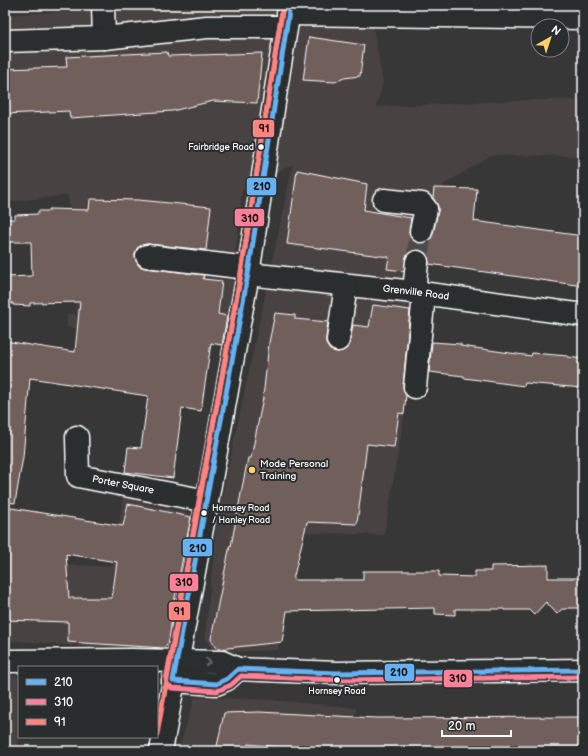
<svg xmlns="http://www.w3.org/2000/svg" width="588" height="756" viewBox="0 0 588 756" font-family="'Balsamiq Sans',sans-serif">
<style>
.built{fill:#494342}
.building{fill:#715e5b;stroke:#fff;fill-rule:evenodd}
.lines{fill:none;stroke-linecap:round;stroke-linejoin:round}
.minor-tunnel{stroke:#4c4b4b;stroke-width:22;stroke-dasharray:22 11;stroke-linecap:butt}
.minor-casing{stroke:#fff;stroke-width:25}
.major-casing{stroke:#fff;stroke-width:25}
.minor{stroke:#2a2d2e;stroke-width:22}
.major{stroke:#2a2d2e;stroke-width:22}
.bus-1-casing{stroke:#2a2d2e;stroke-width:8}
.bus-2-casing{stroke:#2a2d2e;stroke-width:8}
.bus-3-casing{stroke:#2a2d2e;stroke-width:8}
.bus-1{stroke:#66b1f2;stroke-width:5}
.bus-2{stroke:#ff8098;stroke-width:5}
.bus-3{stroke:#ff8380;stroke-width:5}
.oneway{stroke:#6a6c6d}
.bus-dot{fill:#fff;stroke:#2a2d2e;stroke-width:1.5}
.poi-dot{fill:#ffd166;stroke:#2a2d2e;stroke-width:1.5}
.labels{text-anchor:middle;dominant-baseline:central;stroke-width:4;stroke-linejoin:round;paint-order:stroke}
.bus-label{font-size:9px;fill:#fff;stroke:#2a2d2e;text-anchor:end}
.street-label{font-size:10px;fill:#fff;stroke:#2a2d2e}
.poi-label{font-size:10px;fill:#fff;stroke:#2a2d2e;text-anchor:start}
.line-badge{stroke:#2a2d2e;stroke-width:1.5}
.pale-badge-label{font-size:11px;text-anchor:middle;font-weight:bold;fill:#111}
</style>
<rect width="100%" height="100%" fill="#383737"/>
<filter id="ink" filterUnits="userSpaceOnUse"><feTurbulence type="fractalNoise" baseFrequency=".025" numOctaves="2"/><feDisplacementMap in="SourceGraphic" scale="8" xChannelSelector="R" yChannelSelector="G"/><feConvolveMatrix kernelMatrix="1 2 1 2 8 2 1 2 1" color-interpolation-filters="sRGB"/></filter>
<g filter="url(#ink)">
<path class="built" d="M197 5H369L383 83 376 107 532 100H583V156L491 155 443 185 384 535 298 532 278 650 213 652 205 636 217 521 293 164 242 190 226 347 67 327V314L77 315 68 195 5 202V15Z
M123 498 195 515 168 653 5 640V565L113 566Z
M5 676H19V736L17 751H5Z
M195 697 270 700 356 708 353 751H189L179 749Z"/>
<path class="building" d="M309 37 364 45 360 76 344 78 335 82 303 80Z
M167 52 168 56 262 53 257 103 213 101 172 111 70 118 69 111 5 114V69L67 67 66 57Z
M297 170 367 184 364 210 411 218 409 234 413 240 419 243H424L430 240 433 234 438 211V206L433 198 434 188 477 189 474 221 583 236V286L429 264 428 257 425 252 419 250H412L407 255 404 271 387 269 389 257 287 244Z
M90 199 138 200 211 207 206 250 148 244 142 245 137 248 135 255 136 261 139 266 145 268 204 275 203 279 222 281 218 314 227 316 222 345 211 343 201 411 182 408 173 478 125 472 128 447 141 448 148 396 30 378 23 457 15 503 5 502V341L75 352 80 302 30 303V306L13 305V303H5V277L32 276 31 242H5V219H15V215L38 214V211H49V209L89 210Z
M373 305 410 310 403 386 404 392 406 395 404 414 399 413 394 447 367 444 357 524 307 522 293 580H363V571H439V576L475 577V571H491V566L548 565V578H583V608H568L567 609H562L557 614 546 602 534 615 529 610H504V609H455V615L435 614V608L287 611 282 642 218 649 213 643 211 639 230 545 231 546 243 483 248 458H251L263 398 269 343 275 313 295 315V319L328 322 326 338V344L330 350 337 352 343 351 348 347 350 342 353 325 369 327Z
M432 342 461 344V346L531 356 532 353 568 356V357L583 359V388L525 383 524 386 464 378V376L429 372Z
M128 504 191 517 174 602 169 641 164 648 68 642V622L5 620V507L123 526ZM66 554 117 562 112 598H69Z
M259 712 376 718 583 717V751H319L248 744 247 751H216L224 713Z"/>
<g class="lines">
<path class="minor-tunnel" d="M417 262 421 231"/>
<defs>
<g id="minor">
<path d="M103 5 104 38"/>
<path d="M288 14 583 18"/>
<path d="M5 41 104 38 207 27H285"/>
<path d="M384 200 422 204 426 209 421 231"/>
<path d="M147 256 248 268"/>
<path id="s1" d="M248 274 414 292 583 315"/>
<path d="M414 292 417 262"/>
<path d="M338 340 346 285"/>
<path d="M415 387 424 294"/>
<path id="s2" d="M77 437 78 476 207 501"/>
<path d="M5 661 131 660 222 662 238 669 337 673 583 670"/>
<path d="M173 681 216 684 227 679 238 669"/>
</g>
<path id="major" d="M161 751 207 501 248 274 279 70 290 5"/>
</defs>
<use href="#minor" class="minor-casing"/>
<use href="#major" class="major-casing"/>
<use href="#minor" class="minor"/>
<use href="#major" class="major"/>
<defs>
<path id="bus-1" d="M290 5 248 274 173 681 216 684 227 679 238 669 337 673 583 670"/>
<path id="bus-2" d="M283 5 241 273 166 680 167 684 172 688 217 691 231 685 241 676 337 680 583 677"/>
<path id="bus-3" d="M157 734 241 273 283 5"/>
</defs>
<use href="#bus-1" class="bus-1-casing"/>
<use href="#bus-2" class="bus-2-casing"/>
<use href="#bus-3" class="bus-3-casing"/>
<use href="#bus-1" class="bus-1"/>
<use href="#bus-2" class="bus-2"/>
<use href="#bus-3" class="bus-3"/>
</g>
<defs><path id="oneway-chevron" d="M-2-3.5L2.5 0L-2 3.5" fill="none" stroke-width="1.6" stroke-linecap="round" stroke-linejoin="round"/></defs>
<use class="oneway" href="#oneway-chevron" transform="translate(208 662) rotate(2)"/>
</g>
<g class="bus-dot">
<circle cx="261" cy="147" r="3.5"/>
<circle cx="204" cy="513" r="3.5"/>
<circle cx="337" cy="680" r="3.5"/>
</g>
<circle class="poi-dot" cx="252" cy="470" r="4"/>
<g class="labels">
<g class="bus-label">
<text x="254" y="147">Fairbridge Road</text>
<text x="212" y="508" text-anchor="start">Hornsey Road<tspan x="212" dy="12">/ Hanley Road</tspan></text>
<text x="337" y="691" text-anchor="middle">Hornsey Road</text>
</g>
<g class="street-label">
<text stroke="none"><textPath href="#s1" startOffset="169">Grenville Road</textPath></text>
<text stroke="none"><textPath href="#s2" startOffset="85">Porter Square</textPath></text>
</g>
<g class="poi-label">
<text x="260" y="464">Mode Personal<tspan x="260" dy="12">Training</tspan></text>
</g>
</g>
<g class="line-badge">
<rect x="252" y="119" width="23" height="19" rx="4" fill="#ff8380"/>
<rect x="246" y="177" width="31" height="19" rx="4" fill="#66b1f2"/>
<rect x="234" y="208" width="31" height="19" rx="4" fill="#ff8098"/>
<rect x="182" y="538" width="31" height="19" rx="4" fill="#66b1f2"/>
<rect x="169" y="573" width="30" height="19" rx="4" fill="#ff8098"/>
<rect x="168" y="601" width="23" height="20" rx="4" fill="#ff8380"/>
<rect x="384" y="663" width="31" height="19" rx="4" fill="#66b1f2"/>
<rect x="443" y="669" width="30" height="19" rx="4" fill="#ff8098"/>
</g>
<g class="pale-badge-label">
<text x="264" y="132">91</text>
<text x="262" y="190">210</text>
<text x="250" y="222">310</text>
<text x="198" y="552">210</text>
<text x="184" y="586">310</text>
<text x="179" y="615">91</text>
<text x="399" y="676">210</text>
<text x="458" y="682">310</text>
</g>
<rect width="588" height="756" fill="none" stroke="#2a2d2e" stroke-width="20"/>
<rect x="10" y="10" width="568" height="736" fill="none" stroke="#fff" stroke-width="1.5" filter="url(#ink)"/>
<rect x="18" y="666" width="140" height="72" fill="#2a2d2e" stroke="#7f8182"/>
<rect x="26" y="679" width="20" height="6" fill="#66b1f2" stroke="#7f8182"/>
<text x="54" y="686" font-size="12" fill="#ffffff">210</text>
<rect x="26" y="699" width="20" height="6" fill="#ff8098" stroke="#7f8182"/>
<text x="54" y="706" font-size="12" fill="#ffffff">310</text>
<rect x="26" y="719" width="20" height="6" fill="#ff8380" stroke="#7f8182"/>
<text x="54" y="726" font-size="12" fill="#ffffff">91</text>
<g transform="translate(550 38) rotate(39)"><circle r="19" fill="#2a2d2e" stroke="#7f8182"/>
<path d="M0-3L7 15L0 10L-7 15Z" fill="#ffd166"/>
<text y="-6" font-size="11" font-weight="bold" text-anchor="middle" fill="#ffffff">N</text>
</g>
<path d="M442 730v6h69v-6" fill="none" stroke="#ffffff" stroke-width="2"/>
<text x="448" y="730" font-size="12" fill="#ffffff" stroke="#2a2d2e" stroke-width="3" paint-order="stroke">20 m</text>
</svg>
